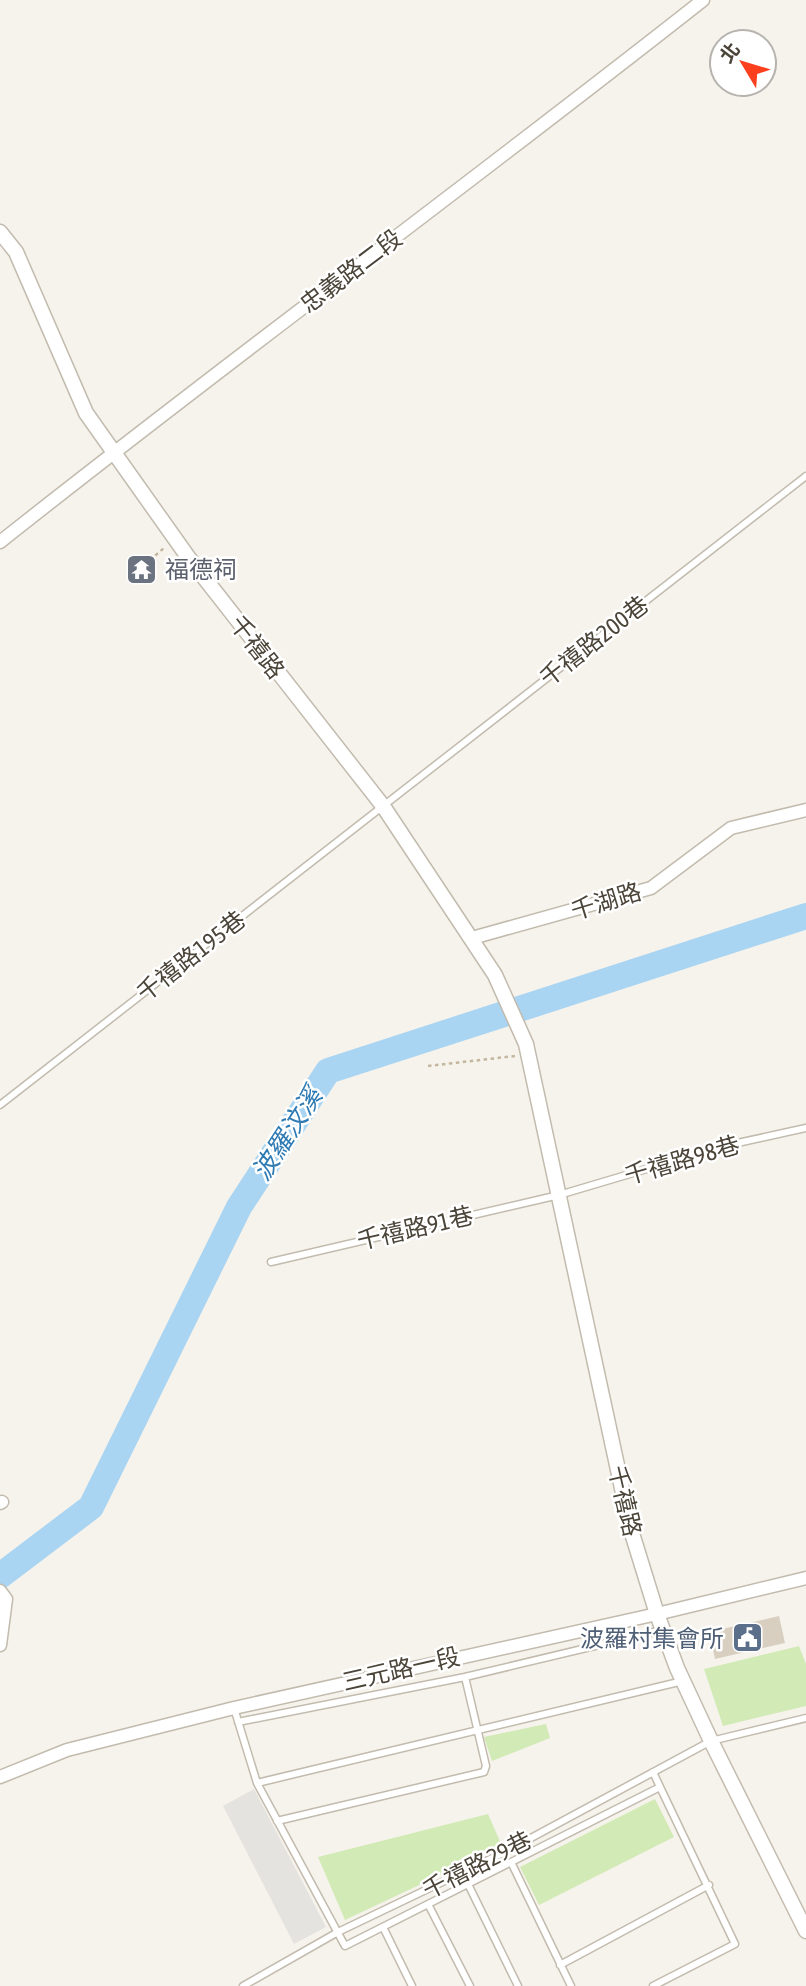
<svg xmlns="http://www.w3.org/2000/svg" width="806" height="1986" viewBox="0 0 806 1986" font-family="'Asap Condensed','Noto Sans TC',sans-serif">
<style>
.green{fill:#d2eab5}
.parking{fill:#e5e3e0}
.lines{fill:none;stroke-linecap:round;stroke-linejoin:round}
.river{stroke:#a9d4f2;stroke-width:26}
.building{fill:#d8cfc1}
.service-casing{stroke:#c2bbae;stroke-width:9}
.minor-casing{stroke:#c2bbae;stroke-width:15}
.tertiary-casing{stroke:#c2bbae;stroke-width:17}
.path{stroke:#c4b79f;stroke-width:2.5;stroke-dasharray:3.5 3.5;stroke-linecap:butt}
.service{stroke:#fff;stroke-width:6}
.minor{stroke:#fff;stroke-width:12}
.tertiary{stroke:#fff;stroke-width:14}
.labels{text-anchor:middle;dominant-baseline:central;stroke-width:5;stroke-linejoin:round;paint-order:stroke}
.street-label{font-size:24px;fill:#4b4439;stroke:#fff}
.worship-label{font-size:24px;fill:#5b616d;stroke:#fff;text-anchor:start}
.service-label{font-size:24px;fill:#4e5e75;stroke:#fff;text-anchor:end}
.water-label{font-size:26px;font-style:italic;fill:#2e7ab2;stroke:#fff}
</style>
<rect width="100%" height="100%" fill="#f6f3ec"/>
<path class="green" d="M799 1646 806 1664V1706L723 1726 704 1669Z
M546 1724 550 1738 492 1761 484 1737Z
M655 1799 674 1837 539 1905 520 1867Z
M488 1814 502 1846 345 1920 318 1857Z"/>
<path class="parking" d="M254 1789 326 1927 294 1944 223 1806Z"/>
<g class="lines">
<path class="river" d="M0 1576 91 1507 239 1207 328 1071 806 916"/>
</g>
<path class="building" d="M779 1616 785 1643 715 1659 709 1632Z"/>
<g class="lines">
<defs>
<path id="service" d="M0 1105 806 476
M271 1262 559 1195 724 1146 806 1128
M234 1708 257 1783 345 1946 660 1787 653 1772
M238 1722 465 1677 662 1630
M257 1783 683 1681
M277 1821 484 1772 486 1766 465 1677
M511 1862 571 1986
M468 1884 518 1986
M428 1904 470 1986
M383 1927 412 1986
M560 1965 709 1885
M243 1986 338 1932 505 1852 711 1741 806 1718
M653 1986 735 1944 660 1787"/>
<path id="minor" d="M0 542C232 358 471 183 703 0
M472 938 651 888 731 828 806 810
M0 1503 2 1502
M0 1591 6 1599 0 1645
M0 1777 67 1750 234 1708 657 1614 806 1578"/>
<path id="tertiary" d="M0 232 16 252 86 413 188 557 383 806 495 975 526 1044 631 1530 657 1614 677 1668 711 1741 806 1931"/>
</defs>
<use href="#service" class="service-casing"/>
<use href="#minor" class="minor-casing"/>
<use href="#tertiary" class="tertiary-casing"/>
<path class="path" d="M150 560 164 548
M428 1066 515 1056"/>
<use href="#service" class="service"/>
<use href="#minor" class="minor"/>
<use href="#tertiary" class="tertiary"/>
</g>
<defs>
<symbol id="temple-square" viewBox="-11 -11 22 22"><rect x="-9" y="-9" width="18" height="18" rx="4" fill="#6b7280" stroke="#fff"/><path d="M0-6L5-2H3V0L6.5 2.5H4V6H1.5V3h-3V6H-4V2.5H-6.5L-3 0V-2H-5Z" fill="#fff"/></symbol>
<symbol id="civic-square" viewBox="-11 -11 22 22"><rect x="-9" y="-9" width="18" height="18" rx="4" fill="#5c6f8a" stroke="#fff"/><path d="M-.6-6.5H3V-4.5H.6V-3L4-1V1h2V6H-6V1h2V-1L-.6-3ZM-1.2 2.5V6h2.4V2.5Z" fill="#fff"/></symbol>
</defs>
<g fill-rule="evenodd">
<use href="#temple-square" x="124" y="552" width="35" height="35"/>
<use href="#civic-square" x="730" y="1620" width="35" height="35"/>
</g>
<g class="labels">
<g class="street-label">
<text transform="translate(351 271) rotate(-37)">忠義路二段</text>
<text transform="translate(594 641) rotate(-38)">千禧路200巷</text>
<text transform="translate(257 647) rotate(52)">千禧路</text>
<text transform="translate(606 901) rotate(-17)">千湖路</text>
<text transform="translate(191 956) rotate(-38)">千禧路195巷</text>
<text transform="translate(682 1160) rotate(-16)">千禧路98巷</text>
<text transform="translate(415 1228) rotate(-13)">千禧路91巷</text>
<text transform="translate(625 1501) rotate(77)">千禧路</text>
<text transform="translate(401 1669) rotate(-13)">三元路一段</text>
<text transform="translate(477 1865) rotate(-27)">千禧路29巷</text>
</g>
<g class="worship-label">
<text x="165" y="569">福德祠</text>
</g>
<g class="service-label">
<text x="724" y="1638">波羅村集會所</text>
</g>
<g class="water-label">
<text transform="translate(287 1134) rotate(-57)">波羅汶溪</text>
</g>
</g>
<g transform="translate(743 63) rotate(308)"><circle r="33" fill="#ffffff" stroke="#b7b4b0" stroke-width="2"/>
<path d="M0-5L12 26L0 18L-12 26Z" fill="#fc3f1d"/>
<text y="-10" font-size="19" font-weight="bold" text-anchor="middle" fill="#4b4439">北</text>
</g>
</svg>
